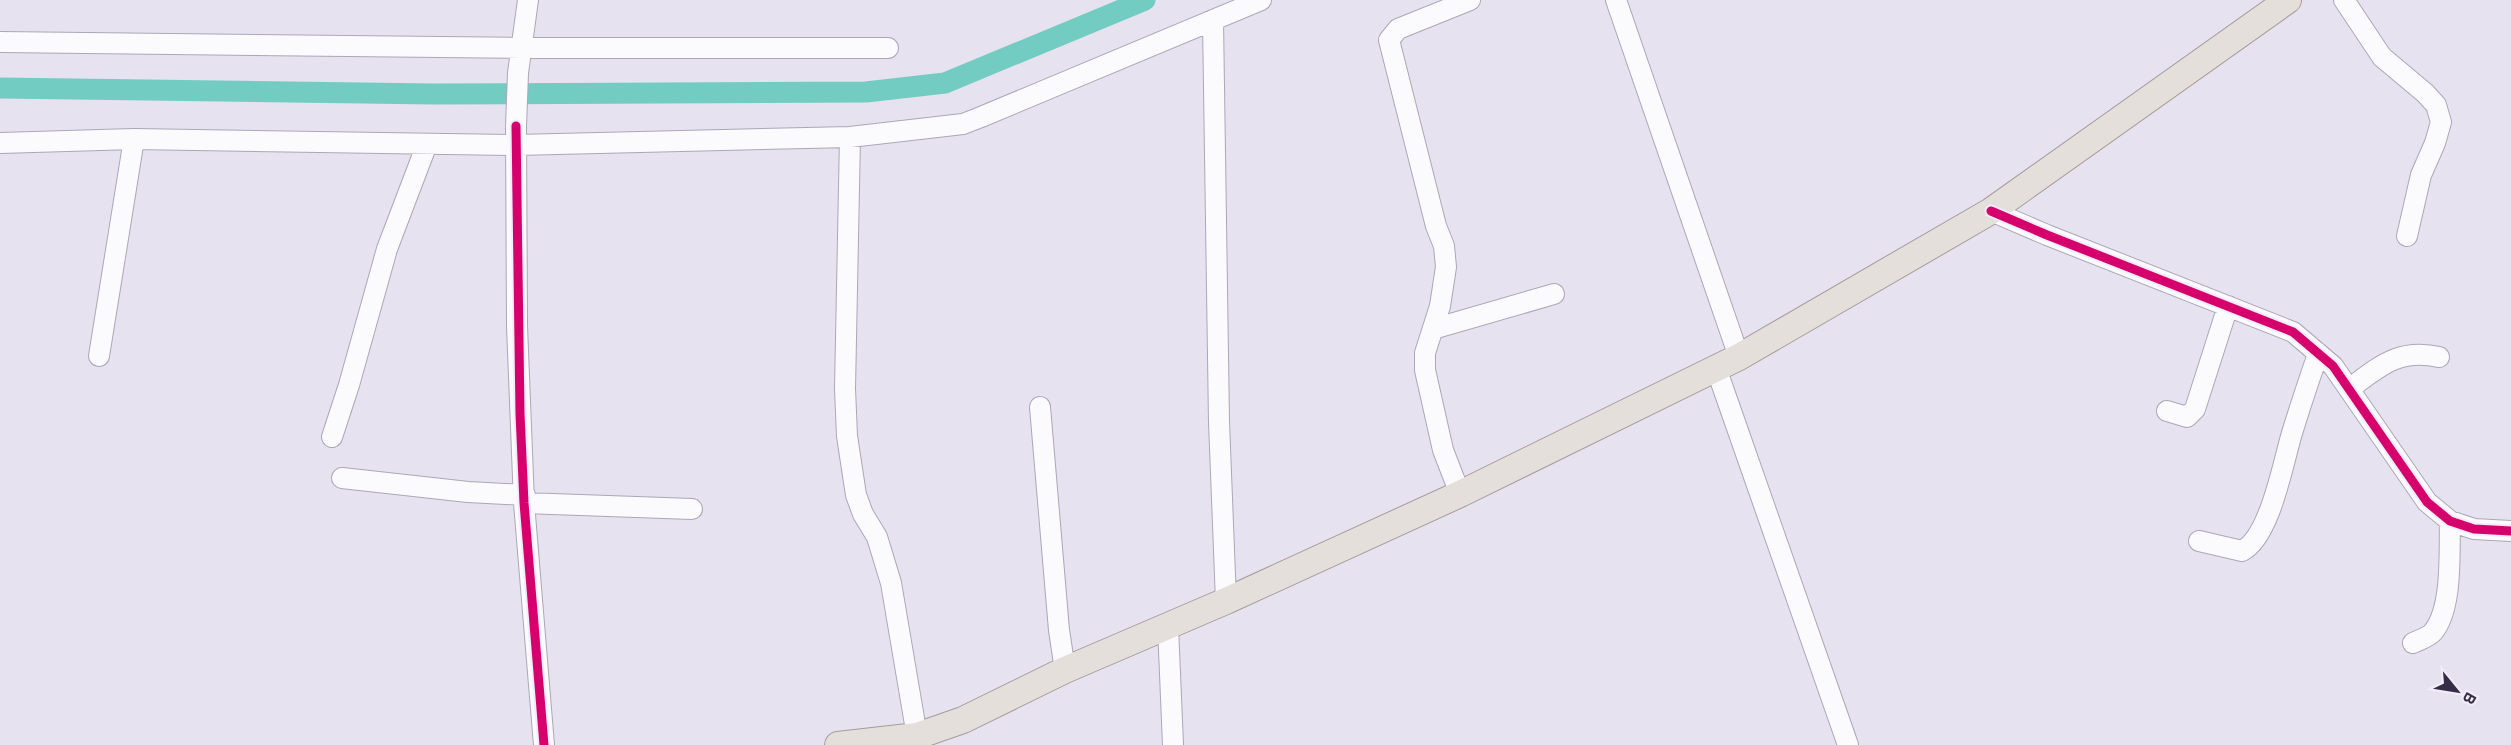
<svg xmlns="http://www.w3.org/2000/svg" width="2511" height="745" viewBox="0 0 2511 745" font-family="Overpass,sans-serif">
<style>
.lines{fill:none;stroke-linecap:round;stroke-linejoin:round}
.canal{stroke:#73ccc1;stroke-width:21}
.minor-casing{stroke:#aca7b8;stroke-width:22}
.major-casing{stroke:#a79b9a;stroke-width:28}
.minor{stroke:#fbfbfd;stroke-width:20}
.major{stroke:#e5dfdc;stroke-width:26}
.cycleway-casing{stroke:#f0ecf9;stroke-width:13}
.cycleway{stroke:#d6006c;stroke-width:9}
</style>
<rect width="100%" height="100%" fill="#e6e2f0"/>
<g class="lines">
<path class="canal" d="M0 88 434 94 866 92 945 83 1145 0"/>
<defs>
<path id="minor" d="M528 0 518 73 516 126 517 326 524 503 544 745
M1616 0 1739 357
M2344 0 2382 57 2425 93 2436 105 2441 122 2435 143 2421 175 2407 236
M1213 20 1219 422 1226 601
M0 42 522 48H888
M850 137 845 389 847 436 856 495 863 514 877 537 891 583 917 736
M0 143 134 139 516 145 850 137 963 124 981 117 1261 0
M1991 211 2047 235 2293 332 2333 366 2427 502 2450 521 2474 529 2511 531
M1433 329 1554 294
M99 356 134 139
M1716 368 1848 745
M2349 389C2380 366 2399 348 2439 357
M1040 407 1059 630 1065 670
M2167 411 2187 417 2195 409 2228 306
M332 437 349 385 387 249 427 144
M342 478 468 492 525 495
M1460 494 1443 450 1425 370V353L1440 306 1446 267 1444 246 1436 226 1389 40 1398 29 1470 0
M524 503 692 509
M2199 541 2242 551C2270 537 2283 463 2292 433 2300 407 2309 380 2318 354
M1168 626 1173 745
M2413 643C2419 640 2429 637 2433 632 2453 608 2449 552 2450 521"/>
<path id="major" d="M838 745 917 736 963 720 1065 670 1226 601 1460 494 1739 357 1991 211 2288 0"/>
</defs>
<use href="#minor" class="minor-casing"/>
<use href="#major" class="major-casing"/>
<use href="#minor" class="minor"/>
<use href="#major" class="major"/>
<defs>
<path id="cycleway" d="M516 126 520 414 524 503 544 745
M1991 211 2047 235 2293 332 2333 366 2427 502 2450 521 2474 529 2511 531"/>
</defs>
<use href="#cycleway" class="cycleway-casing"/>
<use href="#cycleway" class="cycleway"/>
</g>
<g transform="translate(2457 691) rotate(120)" stroke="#f0ecf9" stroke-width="4.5" paint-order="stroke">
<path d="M0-4.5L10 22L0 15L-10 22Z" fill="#352d45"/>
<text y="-9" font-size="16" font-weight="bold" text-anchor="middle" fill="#352d45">B</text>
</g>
</svg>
